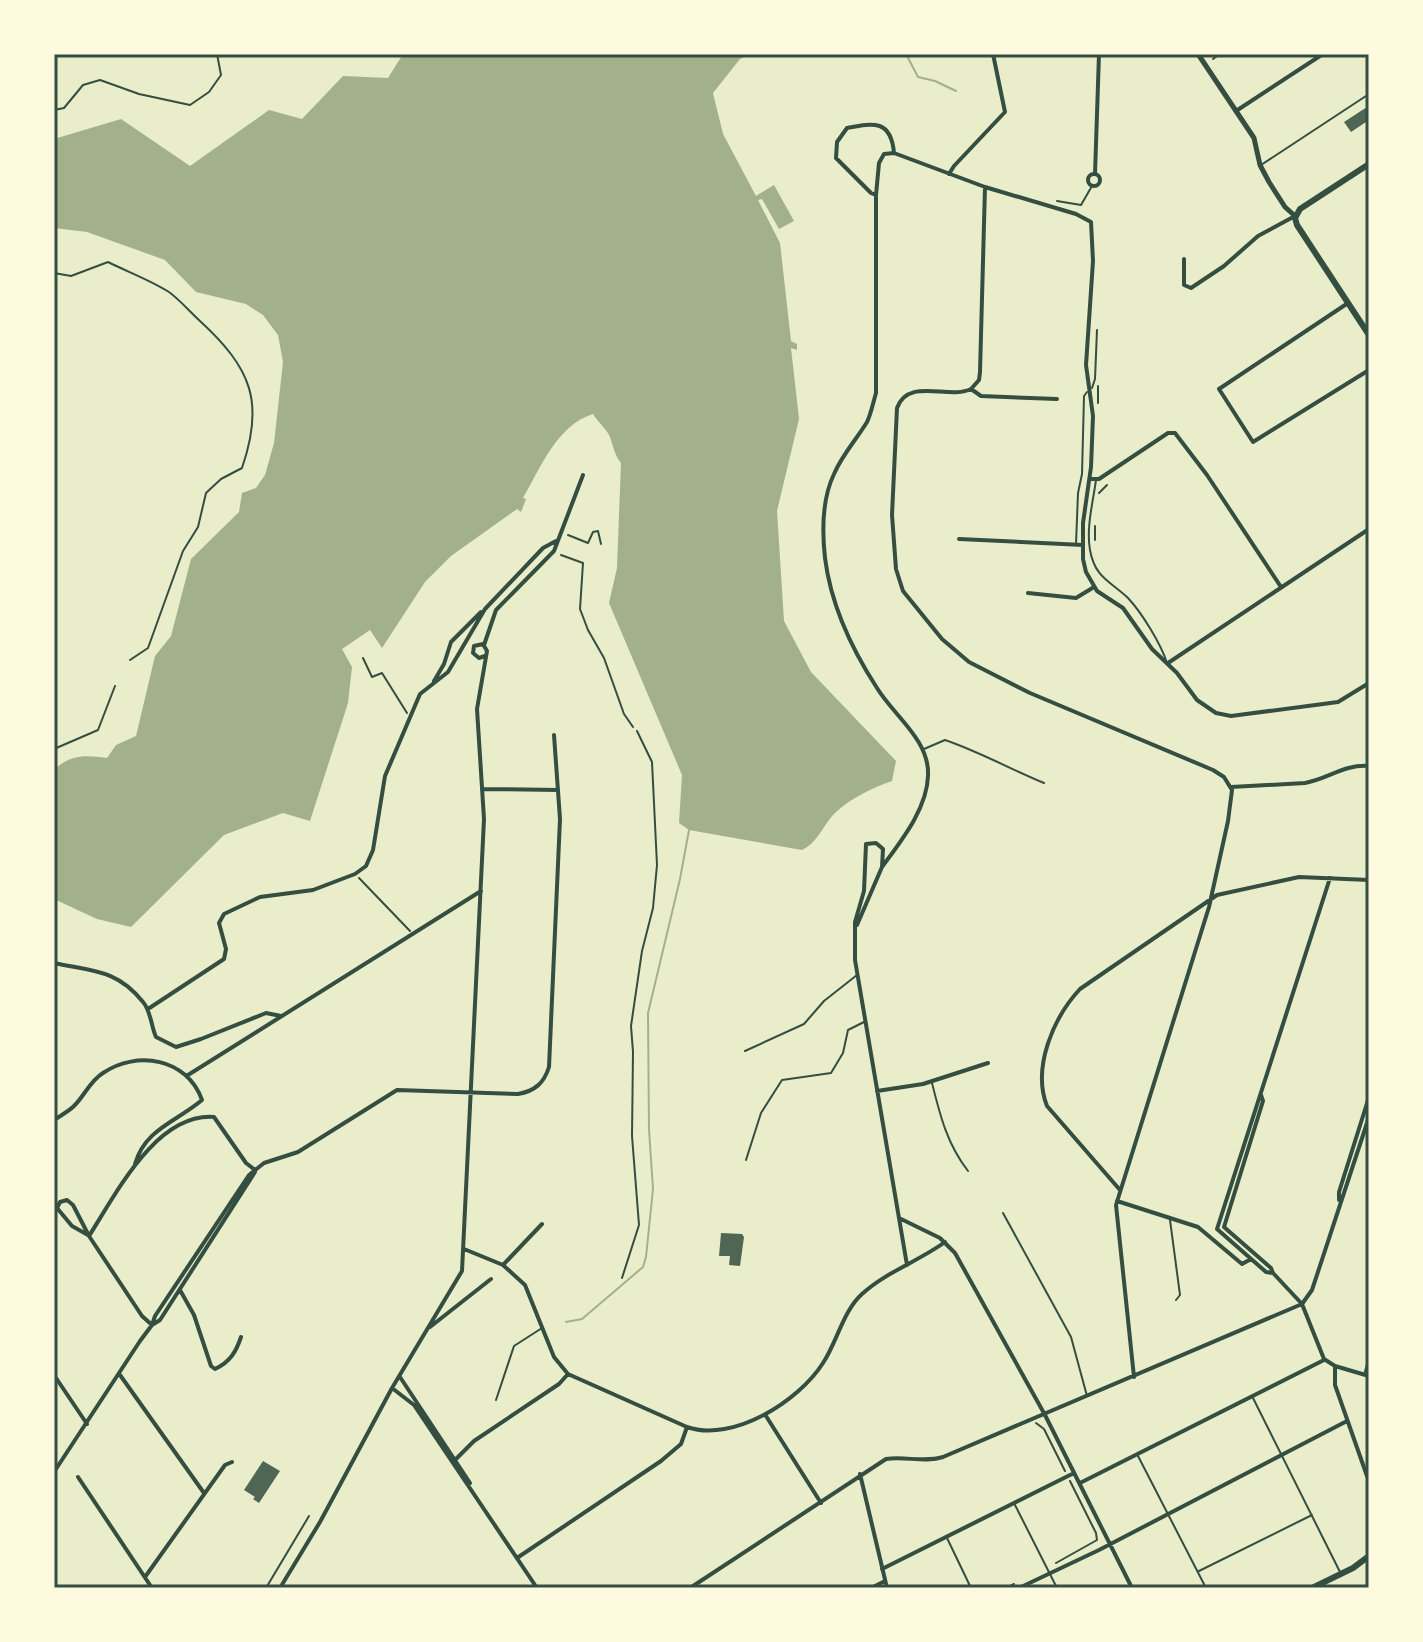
<svg xmlns="http://www.w3.org/2000/svg" width="1423" height="1642" viewBox="0 0 1423 1642" font-family="'Alegreya Sans',sans-serif">
<style>
.water{fill:#a3b18a}
.lines{fill:none;stroke-linecap:round;stroke-linejoin:round}
.stream{stroke:#a3b18a;stroke-width:2}
.building{fill:#4f6655}
.path{stroke:#344e41;stroke-width:2}
.service{stroke:#344e41;stroke-width:2}
.minor{stroke:#344e41;stroke-width:4}
.tertiary{stroke:#344e41;stroke-width:5}
.secondary{stroke:#344e41;stroke-width:6}
.neatline{fill:none;stroke:#344e41;stroke-width:3}
</style>
<rect width="100%" height="100%" fill="#e9edc9"/>
<path class="water" d="M403 54H751L740 59 713 93 723 134 756 196 774 185 794 221 779 229 762 199 758 200 780 243 791 341 797 344V350L791 348 799 419 777 511 784 621 811 672 896 761 892 781C872 788 851 798 836 812 824 823 818 843 802 850L689 830 679 823 682 775 609 603 617 568 621 463C614 454 614 448 610 437 606 428 598 422 593 414 557 425 540 469 523 498L526 499 521 512 517 509 451 556 425 582 382 648 370 630 342 649 352 667 348 703 310 821 283 813 224 835 131 927 97 919 54 899V770C71 754 85 755 107 758L116 745 136 736 155 656 171 636 191 559 239 512 242 493 256 488 265 475 274 443 283 362 278 335 263 315 246 304 196 292 165 260 87 232 54 228V139L121 119 190 166 269 110 302 119 343 76 388 78Z"/>
<g class="lines">
<path class="stream" d="M906 54 918 77 935 81 956 91
M566 1322 582 1319 643 1267 646 1257 653 1189 649 1130 648 1013 680 879 689 830"/>
</g>
<path class="building" d="M1367 107 1369 120 1351 132 1344 122Z
M721 1233 742 1234 744 1237 740 1266 729 1265 730 1256H719Z
M263 1461 280 1471 259 1503 253 1499 255 1497 244 1490Z"/>
<g class="lines">
<path class="path" d="M1213 59 1220 54
M54 110 64 108 83 85 100 80 139 94 190 105 209 92 221 75 217 54
M1057 201 1081 205 1092 186
M54 273 71 276 108 262C128 272 150 280 169 292 180 300 190 312 200 321 251 368 265 402 242 468L221 479 206 493 198 527 183 551 148 648 130 660
M1098 403V386
M1099 493 1107 485
M568 535 588 543 593 532 598 531 601 544
M1095 540V526
M561 555 583 563 580 609 588 630 604 658 624 714 633 727
M363 658 372 677 382 673 407 713
M54 749 98 730 115 686
M359 878 410 931
M622 1278 639 1225 632 1136 633 1052 631 1026 642 951 653 908 657 865 652 762 637 731
M1036 1423 1044 1429 1065 1471
M1056 1563 1097 1540 1096 1533 1070 1481
M266 1588 309 1516
M1006 1588 1014 1584"/>
<path class="service" d="M1261 165 1369 94
M1092 388 1095 379 1097 330
M1096 480C1093 502 1086 528 1090 550 1095 578 1110 581 1128 598 1142 613 1161 644 1167 663
M1076 544 1078 493 1082 474 1084 396 1087 392
M924 749 945 740C980 752 1010 769 1044 783
M745 1051 804 1024 824 1001 857 975
M932 1083C940 1115 947 1144 968 1171
M746 1160 761 1113 782 1080 831 1073 843 1053 848 1030 864 1022
M1003 1213 1071 1337 1087 1396
M1170 1220 1180 1295 1176 1300
M1364 1375 1369 1357
M1252 1396 1340 1572
M496 1400 514 1346 542 1328
M1138 1456 1206 1588
M1014 1503 1057 1588
M947 1538 971 1588
M1199 1571 1312 1515"/>
<path class="minor" d="M1236 111 1323 54
M1088 180a6 6 0 1 1 12 0a6 6 0 1 1-12 0Z
M949 174 954 166 1005 112 993 54
M1095 174 1099 54
M876 195 871 193 836 158 837 142 847 128C873 123 891 119 894 153
M1184 259V285L1191 288 1224 266 1258 236 1295 216
M1348 303 1219 389 1253 442 1369 370
M971 389C949 400 908 377 897 408L892 515 896 569 903 591 942 639 969 662 1030 693 1213 770 1224 777 1232 790 1228 821 1209 907 1116 1205 1134 1377
M971 389 979 380 980 372 985 187
M971 389 981 396 1057 399
M1090 479H1099L1168 433H1175L1207 475 1281 587
M959 539 1083 545
M1028 593 1076 598 1094 587
M484 645 496 610 554 551 583 475
M1168 663 1369 529
M434 681 444 664 451 642 481 612
M1231 787 1305 783C1328 779 1344 764 1369 766
M483 789 558 790
M882 867C901 841 927 809 928 776 930 740 894 716 877 688 851 648 831 606 825 558 822 531 822 499 834 474 842 455 856 440 867 422 871 414 873 403 876 393V195L879 163 884 154 894 153 985 187 1076 214 1091 222 1093 261 1086 365 1093 416 1091 467 1083 523V559L1086 572 1097 591 1123 608 1152 649 1177 673 1197 700 1216 713 1231 716 1338 702 1369 683
M857 925 882 867 883 849 876 843 866 844 864 891 855 922V960L907 1265
M54 963C91 971 117 969 143 1002 151 1011 151 1026 156 1037L176 1047 201 1039 266 1013 281 1016
M148 1009 224 959 226 949 219 923 224 914 260 897 313 890 355 874 366 866 373 850 385 776 420 694 448 672 485 609 543 548 556 541
M188 1075 481 891
M877 1091 923 1084 988 1063
M1261 1095 1263 1101 1224 1227 1271 1268 1273 1273 1302 1304 1324 1359 1335 1366 1369 1376
M54 1120C60 1116 69 1111 74 1106 85 1095 90 1081 103 1073 137 1050 187 1058 202 1100 176 1122 145 1129 135 1164
M1120 1190 1047 1106C1032 1068 1053 1018 1080 989L1217 895 1299 877 1369 880
M1339 1200V1192L1369 1097
M1117 1201 1198 1227 1242 1264 1251 1259
M899 1218 940 1238 955 1253 1045 1415 1132 1588
M88 1235 72 1226 57 1208 60 1202 67 1200 73 1205 89 1236 142 1316 152 1325
M89 1236C116 1194 156 1113 214 1117L246 1163 255 1170
M464 1249 503 1265 525 1285 554 1357 568 1374 687 1427C733 1443 799 1401 823 1363 837 1342 843 1311 862 1294 886 1272 919 1261 945 1242
M503 1265 542 1224
M1273 1273 1266 1272 1217 1229 1330 878
M180 1290 194 1315 211 1366 215 1369C230 1362 236 1352 241 1337
M152 1325 155 1316 249 1175 264 1163 298 1152 397 1090 518 1094C535 1091 544 1083 549 1067L560 819 554 735
M430 1327 491 1279
M1335 1366V1385L1367 1476
M54 1375 87 1424
M120 1375 204 1493
M400 1377 470 1483
M392 1388 414 1405 537 1588
M766 1416 821 1503
M456 1459 474 1441 559 1384 568 1374
M54 1472 140 1341 152 1325 160 1320 255 1172
M860 1474 887 1588
M78 1477 152 1588
M1080 1483 1324 1360
M517 1558 661 1461 681 1444 687 1427
M882 1569 1074 1473
M145 1577 225 1465 232 1462
M280 1588 320 1522 392 1388 462 1271 484 819 477 709 487 651 483 644 474 646 473 653 479 658 485 656
M690 1588 886 1459C905 1456 925 1463 943 1457L1302 1304 1312 1290 1369 1117
M871 1588 885 1581
M1019 1588 1099 1550 1347 1421"/>
<path class="tertiary" d="M1198 54 1254 138 1260 165 1269 182 1285 207 1295 216"/>
<path class="secondary" d="M1369 164 1300 209 1295 218 1297 225 1369 335
M1312 1588 1353 1568 1369 1556"/>
</g>
<rect width="1423" height="1642" fill="none" stroke="#fefae0" stroke-width="112"/>
<rect x="56" y="56" width="1311" height="1530" class="neatline"/>
</svg>
